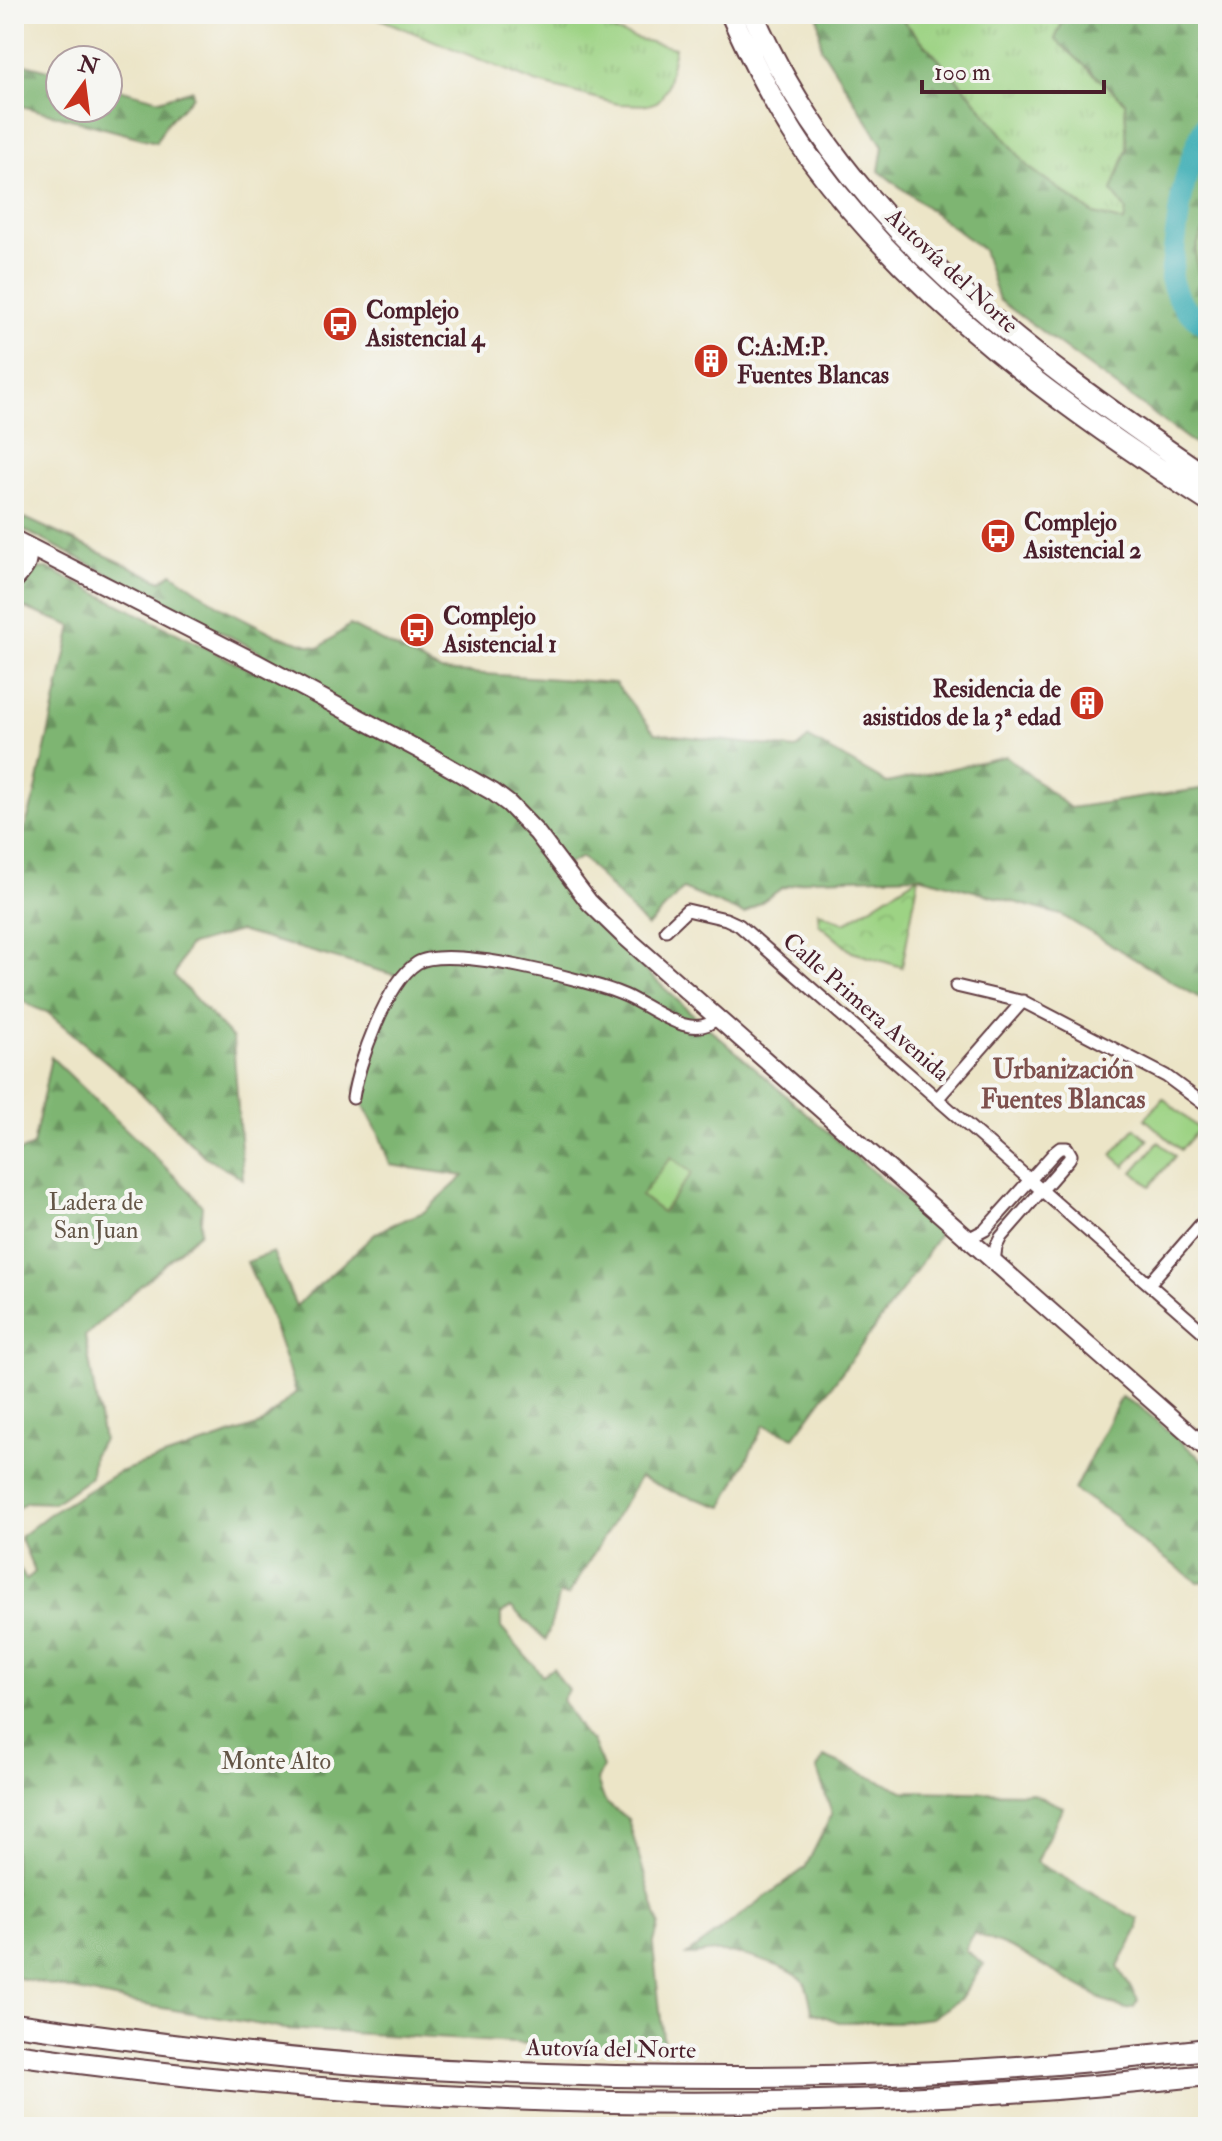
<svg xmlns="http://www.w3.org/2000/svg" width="1222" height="2141" viewBox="0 0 1222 2141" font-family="'IM FELL Double Pica',serif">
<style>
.grass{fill:url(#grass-tufts);stroke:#747958;stroke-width:2}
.forest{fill:url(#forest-firs);stroke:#646a4e;stroke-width:2}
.park{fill:url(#park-crowns);stroke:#747958;stroke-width:2}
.pitch{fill:#9dd384;stroke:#747958;stroke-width:2}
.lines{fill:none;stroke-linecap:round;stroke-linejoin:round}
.river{stroke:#3daeb5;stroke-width:22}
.street-casing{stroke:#623d42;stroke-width:15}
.secondary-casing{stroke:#623d42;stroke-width:20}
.highway-casing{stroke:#623d42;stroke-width:24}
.street{stroke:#fff;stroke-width:11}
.secondary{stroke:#fff;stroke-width:16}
.highway{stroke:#fff;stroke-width:20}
.labels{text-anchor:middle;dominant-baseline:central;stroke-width:8;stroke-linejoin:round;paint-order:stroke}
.street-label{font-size:24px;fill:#4a1f2b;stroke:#f6f6f2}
.poi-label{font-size:24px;font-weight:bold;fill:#4a1f2b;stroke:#f6f6f2;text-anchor:start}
.park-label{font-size:24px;fill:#635546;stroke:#f6f6f2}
.neighbourhood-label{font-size:26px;font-weight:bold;fill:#7e504d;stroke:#f6f6f2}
</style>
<defs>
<pattern id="grass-tufts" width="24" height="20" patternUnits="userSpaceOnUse" patternTransform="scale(2)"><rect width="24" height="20" fill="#9dd384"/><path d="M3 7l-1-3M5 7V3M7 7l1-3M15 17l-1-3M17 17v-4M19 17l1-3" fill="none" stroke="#89b572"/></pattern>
<pattern id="forest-firs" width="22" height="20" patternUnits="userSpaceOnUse" patternTransform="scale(2)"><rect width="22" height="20" fill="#7eb572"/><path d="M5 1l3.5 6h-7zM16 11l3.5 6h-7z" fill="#69935e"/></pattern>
<pattern id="park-crowns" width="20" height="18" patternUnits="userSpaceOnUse" patternTransform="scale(2)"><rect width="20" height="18" fill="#9dd384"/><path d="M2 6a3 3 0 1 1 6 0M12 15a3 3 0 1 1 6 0" fill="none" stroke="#89b572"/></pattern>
</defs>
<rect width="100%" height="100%" fill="#f6f6f2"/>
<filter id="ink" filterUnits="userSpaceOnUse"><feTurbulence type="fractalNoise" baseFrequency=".0125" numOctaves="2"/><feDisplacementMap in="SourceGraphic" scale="16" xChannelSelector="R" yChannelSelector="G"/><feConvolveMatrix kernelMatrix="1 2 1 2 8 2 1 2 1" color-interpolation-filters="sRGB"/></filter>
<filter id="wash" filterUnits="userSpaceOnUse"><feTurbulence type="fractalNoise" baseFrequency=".006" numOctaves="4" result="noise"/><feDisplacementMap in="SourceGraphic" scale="32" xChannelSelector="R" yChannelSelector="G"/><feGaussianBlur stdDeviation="1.8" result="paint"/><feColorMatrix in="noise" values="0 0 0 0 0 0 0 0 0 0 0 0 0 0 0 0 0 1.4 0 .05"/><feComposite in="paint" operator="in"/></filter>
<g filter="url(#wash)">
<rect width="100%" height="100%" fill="#ece5c7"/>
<path class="grass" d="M368 14H565L638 39 675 48 667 87 661 98 657 102 648 105 618 104 535 82Z
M897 14H1066L1056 39 1125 102 1127 149 1112 191 1126 210 1125 222 1094 214 1028 167 971 95Z
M1208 225V280L1200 277C1193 258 1195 242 1208 225Z"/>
<path class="forest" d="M818 14H897L971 95 1028 167 1094 214 1124 222 1126 210 1112 191 1127 149 1125 102 1055 39 1066 14H1208V225C1195 241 1193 258 1200 277L1208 280V454L999 300 983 250 879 171 883 146 821 48Z
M14 61 60 73V108H108V86L160 100 192 89 193 96 166 124 156 142 14 104Z
M25 518 161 581 172 573 221 607 276 635 319 648 350 625 441 671 615 683 655 733 796 749 809 738 887 783 1006 756 1070 808 1208 788V1003L1061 915 919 876 812 879 782 888 744 914 683 889 647 927 582 857 553 871 578 908 687 1009 941 1231 912 1277 794 1437 764 1425 723 1507 671 1491 640 1477 568 1596 560 1594 546 1640 511 1607 501 1614V1628L542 1675 553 1668 568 1690 562 1700 584 1735 592 1741 603 1767 597 1780 605 1802 628 1819 659 1924 653 1946 664 2047 563 2046 285 2029 133 2003 14 1977V1558L26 1580 35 1572 20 1537 48 1515 119 1472 260 1425 296 1392 269 1312 247 1262 273 1252 296 1306 375 1234 389 1226 424 1212 464 1176 390 1165 379 1134 355 1089 398 976 239 931 188 946 174 976 233 1039 243 1179 204 1156 130 1082 47 1012C33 1008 20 1002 14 988V864L35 795 72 626 14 604V591L33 569 47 568 252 671 260 652 20 528Z
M51 1057 190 1191 202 1206 200 1232 85 1336 103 1440 93 1455 91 1477 54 1503 26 1502 14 1511V1154L33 1146Z
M1121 1397 1139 1406 1208 1465V1581L1198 1582 1136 1538 1115 1516 1074 1490Z
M824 1757 903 1791 1031 1793 1063 1807 1036 1862 1138 1919V1929L1118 1967 1138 2000 1134 2007 1126 2009 1111 2004 1015 1950 974 1933 965 1950 984 1964 960 1999 932 2018 897 2022H839L812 2012C810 2002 809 1988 803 1981 790 1967 738 1951 718 1952 707 1952 698 1956 686 1955L805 1868 832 1814 817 1769Z"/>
<path class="park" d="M919 876 902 967 852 952 819 924 818 911 845 923Z"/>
<path class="pitch" d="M1163 1098 1199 1129 1181 1150 1145 1119Z
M1135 1128 1148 1140 1125 1166 1112 1155Z
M1159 1142 1175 1156 1150 1186 1133 1172Z
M671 1157 692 1173 662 1212 641 1196Z"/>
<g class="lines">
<path class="river" d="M1208 120C1180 172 1178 221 1171 278 1176 301 1188 314 1208 326"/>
</g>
</g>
<g filter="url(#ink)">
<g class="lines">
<defs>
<path id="street" d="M666 930 687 910 726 919 739 925 1208 1336
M956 986 1024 1002 1166 1076 1208 1107
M353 1098C358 1064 387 982 417 963 448 944 589 980 624 995 650 1006 692 1043 717 1018
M937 1099 1023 1001
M968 1239 985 1230 1055 1152 1060 1148H1067L1071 1155 1069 1159 1001 1237 996 1247 994 1262
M1149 1284 1208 1216"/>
<path id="secondary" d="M14 539 257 663 423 752 493 792 509 804 537 833 589 902 622 934 1208 1450
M14 581C26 568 33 561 23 544"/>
<path id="highway" d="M731 14C753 63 778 114 810 158 914 300 1062 407 1208 501
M753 14C843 222 1026 354 1208 478
M14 2024C166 2045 318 2065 471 2071 626 2078 782 2080 937 2072 1027 2068 1118 2059 1208 2049
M14 2054C412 2111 808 2118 1208 2075"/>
</defs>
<use href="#street" class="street-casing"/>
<use href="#secondary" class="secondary-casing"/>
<use href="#highway" class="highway-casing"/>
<use href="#street" class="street"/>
<use href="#secondary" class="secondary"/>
<use href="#highway" class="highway"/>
</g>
</g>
<defs>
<symbol id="bus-disc" viewBox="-11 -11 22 22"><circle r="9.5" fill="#c8321e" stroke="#f6f6f2"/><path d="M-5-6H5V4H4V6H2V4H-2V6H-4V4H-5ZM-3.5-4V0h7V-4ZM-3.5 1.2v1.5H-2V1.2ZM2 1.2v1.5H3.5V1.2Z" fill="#fff"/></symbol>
<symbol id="building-disc" viewBox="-11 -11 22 22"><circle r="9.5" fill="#c8321e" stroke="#f6f6f2"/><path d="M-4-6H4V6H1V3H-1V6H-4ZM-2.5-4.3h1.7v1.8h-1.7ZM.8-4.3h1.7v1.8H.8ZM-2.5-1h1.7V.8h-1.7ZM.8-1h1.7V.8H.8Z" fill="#fff"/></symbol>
</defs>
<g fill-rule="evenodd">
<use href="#bus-disc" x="320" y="304" width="40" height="40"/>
<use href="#building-disc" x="691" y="341" width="40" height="40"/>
<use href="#bus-disc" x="978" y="516" width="40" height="40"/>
<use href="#bus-disc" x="397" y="610" width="40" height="40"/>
<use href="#building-disc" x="1067" y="683" width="40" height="40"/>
</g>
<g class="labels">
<g class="street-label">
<text transform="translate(952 271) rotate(43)">Autovía del Norte</text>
<text transform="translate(866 1007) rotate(41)">Calle Primera Avenida</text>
<text transform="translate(611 2049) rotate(1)">Autovía del Norte</text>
</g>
<g class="poi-label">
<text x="366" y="310">Complejo<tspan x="366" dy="28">Asistencial 4</tspan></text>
<text x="737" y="347">C:A:M:P.<tspan x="737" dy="28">Fuentes Blancas</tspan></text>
<text x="1024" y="522">Complejo<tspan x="1024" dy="28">Asistencial 2</tspan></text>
<text x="443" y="616">Complejo<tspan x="443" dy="28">Asistencial 1</tspan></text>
<text x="1061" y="689" text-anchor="end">Residencia de<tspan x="1061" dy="28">asistidos de la 3ª edad</tspan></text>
</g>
<g class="park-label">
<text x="96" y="1202">Ladera de<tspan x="96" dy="28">San Juan</tspan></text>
<text x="276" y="1761">Monte Alto</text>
</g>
<g class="neighbourhood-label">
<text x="1063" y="1070">Urbanización<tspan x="1063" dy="30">Fuentes Blancas</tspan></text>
</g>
</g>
<rect width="1222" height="2141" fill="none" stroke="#f6f6f2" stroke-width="48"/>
<g transform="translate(84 84) rotate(14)"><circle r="38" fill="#f6f6f2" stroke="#b1a0a2" stroke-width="2"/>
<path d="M0-6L14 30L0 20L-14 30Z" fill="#c8321e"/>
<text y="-12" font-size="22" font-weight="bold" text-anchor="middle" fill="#4a1f2b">N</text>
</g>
<path d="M922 80v12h182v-12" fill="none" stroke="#4a1f2b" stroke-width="4"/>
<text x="934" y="80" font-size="24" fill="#4a1f2b" stroke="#f6f6f2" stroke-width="6" paint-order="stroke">100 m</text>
</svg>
